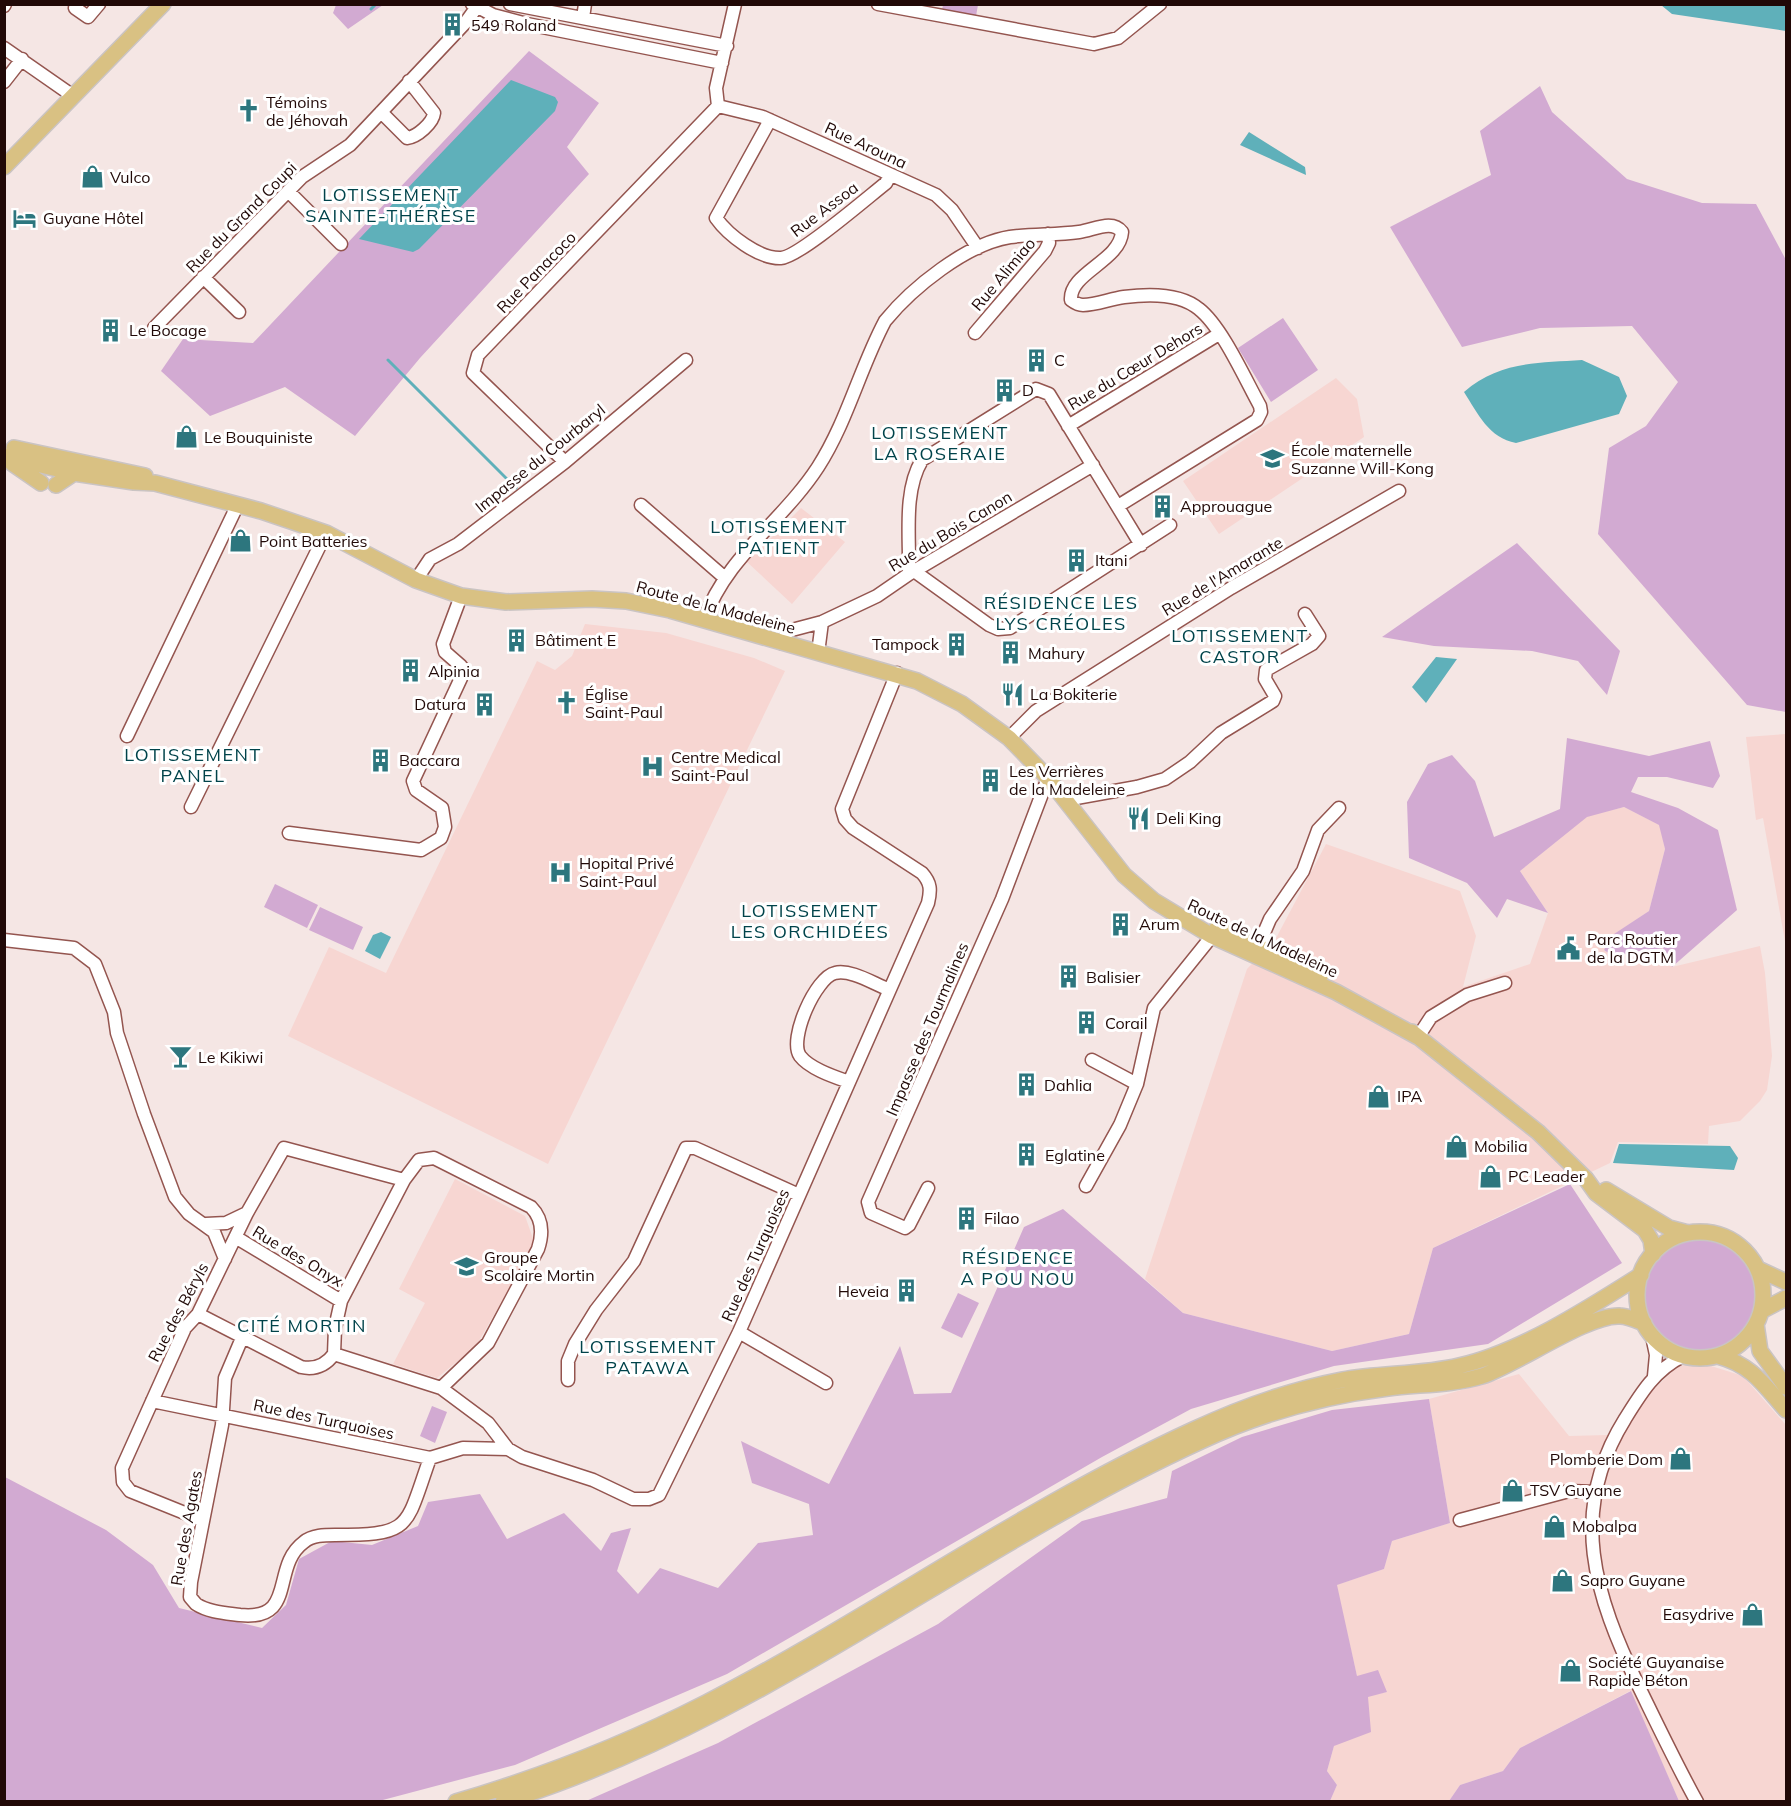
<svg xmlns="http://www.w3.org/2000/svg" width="1791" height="1806" viewBox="0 0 1791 1806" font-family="Mulish,sans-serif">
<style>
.built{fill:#f7d6d2}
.green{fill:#d2aad2}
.water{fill:#5fb0ba}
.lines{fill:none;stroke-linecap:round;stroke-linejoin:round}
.stream{stroke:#5fb0ba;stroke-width:3}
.minor-casing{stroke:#94554f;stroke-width:15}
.major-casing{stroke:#cac4c3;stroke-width:18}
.minor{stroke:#fff;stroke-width:12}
.major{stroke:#d9c183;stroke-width:15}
.labels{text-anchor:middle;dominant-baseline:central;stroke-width:6;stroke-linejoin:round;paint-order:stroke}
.poi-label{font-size:16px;fill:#210907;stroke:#fff;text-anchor:start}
.street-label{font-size:16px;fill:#210907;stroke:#fff}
.neighbourhood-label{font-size:18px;letter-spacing:1.5px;fill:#00434a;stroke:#fff}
</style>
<rect width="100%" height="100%" fill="#f5e6e4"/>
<path class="built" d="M1336 378 1357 399 1364 437 1219 534 1183 481Z
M801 508 845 542 792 604 747 562Z
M585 624 666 633 754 658 785 671 548 1164 288 1036 329 947 386 973 537 661 555 670 572 656Z
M1786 734V947L1763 818 1756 820 1746 737Z
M1624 807 1660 825 1665 849 1649 911 1612 936 1604 950 1613 956 1664 948 1672 967 1760 946 1765 973 1772 1056 1767 1090 1760 1101 1740 1121 1709 1126 1708 1144 1618 1142 1610 1163 1433 1248 1409 1334 1332 1351 1183 1313 1145 1279 1247 969 1275 940 1326 844 1460 891 1476 936 1463 987 1530 964 1548 913 1520 871 1587 816Z
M455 1179 525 1216 535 1244 476 1346 437 1378 393 1364 425 1303 399 1289Z
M1687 1364 1708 1365 1743 1376 1786 1425V1801H1679L1630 1691 1520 1748 1503 1771 1460 1785 1449 1801H1330L1337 1785 1327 1771 1334 1746 1368 1696 1387 1692 1357 1676 1336 1585 1384 1569 1392 1541 1450 1523 1429 1399 1519 1374 1569 1436 1607 1435 1676 1368Z"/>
<path class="green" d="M336 5V4L383 5 348 29 333 13Z
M943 5H978L976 16 942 10Z
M529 51 599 103 567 147 589 174 420 358 355 436 285 387 210 416 161 371 183 339 253 343Z
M1540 86 1552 112 1627 179 1702 203 1756 204 1786 260V712L1747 705 1598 534 1609 448 1646 426 1678 382 1632 326 1540 328 1462 347 1390 227 1491 175 1480 131Z
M1283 318 1318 370 1271 402 1238 348Z
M1517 543 1620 651 1607 695 1578 661 1532 651 1434 646 1382 637Z
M1567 738 1649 756 1710 741 1720 776 1713 788 1667 777H1638L1631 792 1678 808 1718 830 1737 910 1672 967 1663 948 1613 956 1604 950 1611 936 1649 911 1665 849 1659 825 1624 807 1587 817 1520 871 1548 913 1507 899 1497 918 1467 883 1409 858 1407 802 1428 764 1452 755 1475 781 1494 837 1560 809Z
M275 884 318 905 307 928 264 907Z
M320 907 363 927 353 950 309 930Z
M1570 1184 1622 1263 1488 1344 1334 1366 1191 1409 1102 1457 727 1674 515 1765 379 1801 5 1802V1477L106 1530 153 1565 179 1608 262 1628 286 1605 299 1559 332 1541 372 1545 418 1526 428 1502 480 1494 507 1539 564 1513 601 1551 611 1533 631 1528 617 1571 638 1594 660 1568 718 1588 758 1543 813 1535 809 1504 752 1483 741 1441 829 1484 900 1346 914 1394 951 1393 1024 1227 1063 1209 1183 1313 1332 1351 1409 1334 1433 1248Z
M1644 1294a56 56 0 1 1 112 0a56 56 0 1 1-112 0Z
M958 1293 979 1303 962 1338 941 1328Z
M1429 1399 1450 1523 1392 1541 1384 1569 1337 1585 1357 1676 1378 1670 1387 1692 1368 1697 1371 1732 1334 1746 1327 1771 1337 1785 1330 1801H586L718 1743 938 1624 1082 1521 1167 1498 1172 1471 1242 1437 1332 1410Z
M432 1406 447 1412 435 1443 420 1436Z
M1631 1691 1679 1801H1449L1460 1785 1503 1771 1520 1748Z"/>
<path class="water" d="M1661 5H1786V31L1672 14Z
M511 80 555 97 558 102 555 111 419 249 413 252 359 239Z
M1249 132 1305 167 1306 175 1240 145Z
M1582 360 1619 377 1627 396 1619 414 1516 443C1489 438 1478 414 1464 392 1499 361 1538 363 1582 360Z
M1436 657 1457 659 1426 703 1412 687Z
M381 932 391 937 380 959 365 951 373 935Z
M1619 1144 1730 1146 1738 1158 1734 1170 1613 1163Z"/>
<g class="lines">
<path class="stream" d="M371 9 376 4
M388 360 516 488"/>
<defs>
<path id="minor" d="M472 4 493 15 527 24 722 63
M510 4 727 46
M878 4 1094 44 1118 38 1160 4
M4 6 5 4
M75 8 88 17 99 4
M583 18 585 4
M4 48 73 96
M4 82 22 59
M718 106 763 117 936 195 952 210 978 248
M718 106 716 88 735 4
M381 112 407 138C417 137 433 123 434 113L409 81
M770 120 716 218C728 235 759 259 781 258 799 257 868 197 886 183L890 175
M288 191 341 244
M203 277 239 312
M154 328 302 177 350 145 466 22 479 4
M975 333 1045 251 1049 243 1048 234
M1068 426 1219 334
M565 462 473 373 478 355 718 106
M641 505 725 578
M914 571 989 625 998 629 1010 628 1170 525
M909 574C910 538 903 491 922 460L1036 389 1049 394 1141 545
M416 580 430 559 458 544 565 462 686 360
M704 620C726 557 783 521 818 467 847 422 860 368 885 321 912 288 966 244 1010 237 1033 234 1056 235 1079 232 1094 230 1112 219 1122 232 1120 261 1069 273 1071 300 1075 303 1078 305 1083 305 1096 305 1110 299 1124 297 1147 294 1180 293 1199 309 1222 327 1245 379 1260 406L1261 412 1257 420 1118 506
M781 643 788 631 822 622 877 596 909 574 1093 465
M818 653 822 622
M127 736 238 504
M1009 738 1036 711 1231 588 1399 491
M1065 800 1137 787 1165 779 1190 762 1221 733 1273 701 1275 696 1265 679 1266 670 1312 644 1319 636 1305 614
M191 807 326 533
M289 833 421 850 441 838 445 827 442 808 416 790 413 781 461 678V666L445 652 443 644 461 596
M4 940 74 948 95 964 114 1012 117 1033 144 1114 175 1197 189 1214 214 1232 225 1259
M1255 954 1270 919 1303 871 1318 830 1339 808
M1418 1037 1431 1017 1467 995 1505 983
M1092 1060 1137 1084
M849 1082C835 1077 810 1069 800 1056 788 1039 816 977 835 973 851 969 874 984 888 989
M1086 1186 1120 1125 1137 1084 1154 1008 1212 936
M928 1188 909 1225 905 1228 871 1213 868 1202 1002 899 1048 778
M206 1224 226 1223 247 1213
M237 1238 341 1301
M198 1314 301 1367C315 1370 326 1365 334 1354
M739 1332 826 1383
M1652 1336 1656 1355 1654 1376
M242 1338 225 1378 222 1425 191 1582 190 1597 196 1604C208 1612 225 1613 240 1615 298 1621 270 1567 304 1542 312 1535 325 1535 335 1535 413 1535 405 1528 430 1458
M334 1354 335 1328 341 1301 404 1180 419 1160 434 1158 531 1207C543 1219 543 1234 538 1249L488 1343 441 1388
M334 1354 441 1388 488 1423 508 1449
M1683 1356C1655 1370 1641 1393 1625 1419 1567 1512 1595 1596 1639 1687 1658 1726 1676 1764 1697 1802
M568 1380V1361L575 1344 596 1310 634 1261 686 1148H695L799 1195
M152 1401 430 1458 463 1448 508 1449 522 1457 593 1480 633 1499H649L659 1495 739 1332 928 903C931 890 931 883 922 873L853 828 845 819 842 809 897 673
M202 1520 130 1491 123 1482 122 1468 185 1328 198 1314 247 1213 284 1148 404 1180
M1460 1520 1569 1491 1594 1492"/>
<path id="major" d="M4 167 163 4
M14 448 145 476
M4 456 74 473 134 482 155 483 261 511 326 533 416 580 461 596 506 602 592 599 626 601 670 610 917 681 962 704 1009 738 1048 778 1124 875 1154 901 1212 936 1336 992 1418 1037
M12 463 41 483
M56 485 74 473
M1217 928 1321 975
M1412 1032 1538 1132 1586 1179 1596 1193 1645 1230 1651 1240 1653 1254
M1606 1190 1669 1228 1688 1233
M1637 1295a63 63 0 1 1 126 0a63 63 0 1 1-126 0Z
M1758 1269 1786 1282
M1761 1311 1786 1298
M1756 1324 1760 1351 1786 1387
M1718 1356C1752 1365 1764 1385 1786 1410
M456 1802C541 1777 626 1744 706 1703 871 1618 1023 1508 1193 1430 1240 1408 1290 1390 1342 1380 1381 1373 1421 1375 1459 1366 1519 1353 1589 1308 1641 1275
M503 1802C756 1724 963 1550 1201 1441 1261 1413 1323 1396 1388 1388 1419 1384 1452 1385 1482 1376 1518 1364 1588 1314 1620 1316 1627 1316 1636 1320 1644 1323"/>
</defs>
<use href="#minor" class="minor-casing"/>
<use href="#major" class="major-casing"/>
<use href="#minor" class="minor"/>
<use href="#major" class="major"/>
</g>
<defs>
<symbol id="building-bare" viewBox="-9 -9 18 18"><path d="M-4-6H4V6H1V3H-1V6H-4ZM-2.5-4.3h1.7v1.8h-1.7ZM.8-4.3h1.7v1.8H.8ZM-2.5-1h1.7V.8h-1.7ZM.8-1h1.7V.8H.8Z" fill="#2d767e" stroke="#fff" stroke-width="2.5" paint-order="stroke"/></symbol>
<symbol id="church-bare" viewBox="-9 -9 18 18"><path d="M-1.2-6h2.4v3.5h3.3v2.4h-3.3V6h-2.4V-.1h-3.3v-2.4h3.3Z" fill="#2d767e" stroke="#fff" stroke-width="2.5" paint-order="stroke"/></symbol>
<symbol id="shop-bare" viewBox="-9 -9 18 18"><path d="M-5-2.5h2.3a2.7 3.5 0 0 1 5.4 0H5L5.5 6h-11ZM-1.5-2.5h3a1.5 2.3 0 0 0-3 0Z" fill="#2d767e" stroke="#fff" stroke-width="2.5" paint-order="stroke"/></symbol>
<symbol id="hotel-bare" viewBox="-9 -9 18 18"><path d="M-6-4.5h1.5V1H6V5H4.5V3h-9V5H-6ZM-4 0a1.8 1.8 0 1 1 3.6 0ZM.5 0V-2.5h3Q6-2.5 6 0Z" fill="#2d767e" stroke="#fff" stroke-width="2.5" paint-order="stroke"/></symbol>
<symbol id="school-bare" viewBox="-9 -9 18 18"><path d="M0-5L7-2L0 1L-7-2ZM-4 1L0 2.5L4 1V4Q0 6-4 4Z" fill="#2d767e" stroke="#fff" stroke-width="2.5" paint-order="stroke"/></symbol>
<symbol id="restaurant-bare" viewBox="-9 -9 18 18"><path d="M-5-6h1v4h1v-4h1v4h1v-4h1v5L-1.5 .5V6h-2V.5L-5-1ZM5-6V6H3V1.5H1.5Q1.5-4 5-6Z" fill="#2d767e" stroke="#fff" stroke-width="2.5" paint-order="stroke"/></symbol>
<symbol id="hospital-bare" viewBox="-9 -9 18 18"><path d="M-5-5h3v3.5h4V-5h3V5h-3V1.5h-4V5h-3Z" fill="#2d767e" stroke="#fff" stroke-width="2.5" paint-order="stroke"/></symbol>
<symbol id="civic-bare" viewBox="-9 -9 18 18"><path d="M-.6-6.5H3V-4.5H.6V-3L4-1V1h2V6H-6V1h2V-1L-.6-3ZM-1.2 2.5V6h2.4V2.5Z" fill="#2d767e" stroke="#fff" stroke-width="2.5" paint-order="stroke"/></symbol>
<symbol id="bar-bare" viewBox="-9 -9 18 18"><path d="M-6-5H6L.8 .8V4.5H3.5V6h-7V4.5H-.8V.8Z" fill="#2d767e" stroke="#fff" stroke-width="2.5" paint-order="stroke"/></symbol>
</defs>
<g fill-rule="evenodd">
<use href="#building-bare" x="436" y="8" width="33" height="33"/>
<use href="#church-bare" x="232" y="94" width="33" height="33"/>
<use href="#shop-bare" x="76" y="160" width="33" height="33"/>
<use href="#hotel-bare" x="8" y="202" width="33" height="33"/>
<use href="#building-bare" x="94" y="314" width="33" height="33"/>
<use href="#building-bare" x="1020" y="344" width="33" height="33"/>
<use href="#building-bare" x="988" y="374" width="33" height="33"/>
<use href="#shop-bare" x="170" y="420" width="33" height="33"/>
<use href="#school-bare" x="1256" y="442" width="33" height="33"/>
<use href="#building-bare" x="1146" y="490" width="33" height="33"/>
<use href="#shop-bare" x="224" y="524" width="33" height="33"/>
<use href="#building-bare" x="1060" y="544" width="33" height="33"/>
<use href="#building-bare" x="500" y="624" width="33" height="33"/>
<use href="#building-bare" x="940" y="628" width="33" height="33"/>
<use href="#building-bare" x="994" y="636" width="33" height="33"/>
<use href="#building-bare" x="394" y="654" width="33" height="33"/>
<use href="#restaurant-bare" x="996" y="678" width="33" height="33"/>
<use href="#church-bare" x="550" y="686" width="33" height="33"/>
<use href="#building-bare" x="468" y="688" width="33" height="33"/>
<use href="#building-bare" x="364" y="744" width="33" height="33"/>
<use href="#hospital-bare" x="636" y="750" width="33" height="33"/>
<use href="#building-bare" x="974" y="764" width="33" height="33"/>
<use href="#restaurant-bare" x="1122" y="802" width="33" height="33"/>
<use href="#hospital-bare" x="544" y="856" width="33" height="33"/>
<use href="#building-bare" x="1104" y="908" width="33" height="33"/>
<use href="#civic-bare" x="1552" y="932" width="33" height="33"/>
<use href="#building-bare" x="1052" y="960" width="33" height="33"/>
<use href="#building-bare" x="1070" y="1006" width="33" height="33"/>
<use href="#bar-bare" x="164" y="1040" width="33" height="33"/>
<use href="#building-bare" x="1010" y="1068" width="33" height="33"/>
<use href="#shop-bare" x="1362" y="1080" width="33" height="33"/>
<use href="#shop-bare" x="1440" y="1130" width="33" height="33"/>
<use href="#building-bare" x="1010" y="1138" width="33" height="33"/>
<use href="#shop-bare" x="1474" y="1160" width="33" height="33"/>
<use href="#building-bare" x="950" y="1202" width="33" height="33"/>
<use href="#school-bare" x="450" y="1250" width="33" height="33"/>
<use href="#building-bare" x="890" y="1274" width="33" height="33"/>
<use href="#shop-bare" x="1664" y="1442" width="33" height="33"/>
<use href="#shop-bare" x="1496" y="1474" width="33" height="33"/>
<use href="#shop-bare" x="1538" y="1510" width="33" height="33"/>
<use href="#shop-bare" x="1546" y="1564" width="33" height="33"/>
<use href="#shop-bare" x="1736" y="1598" width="33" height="33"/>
<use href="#shop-bare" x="1554" y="1654" width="33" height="33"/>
</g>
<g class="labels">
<g class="poi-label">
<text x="471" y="25">549 Roland</text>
<text x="266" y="102">Témoins<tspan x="266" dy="18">de Jéhovah</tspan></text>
<text x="110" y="177">Vulco</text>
<text x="43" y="218">Guyane Hôtel</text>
<text x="129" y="330">Le Bocage</text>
<text x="1054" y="360">C</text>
<text x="1022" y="390">D</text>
<text x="204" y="437">Le Bouquiniste</text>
<text x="1291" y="450">École maternelle<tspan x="1291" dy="18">Suzanne Will-Kong</tspan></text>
<text x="1180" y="506">Approuague</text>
<text x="259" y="541">Point Batteries</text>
<text x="1095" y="560">Itani</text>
<text x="535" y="640">Bâtiment E</text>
<text x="939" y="644" text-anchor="end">Tampock</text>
<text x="1028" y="653">Mahury</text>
<text x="428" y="671">Alpinia</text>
<text x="585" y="694">Église<tspan x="585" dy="18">Saint-Paul</tspan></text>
<text x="1030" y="694">La Bokiterie</text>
<text x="466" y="704" text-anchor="end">Datura</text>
<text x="671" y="757">Centre Medical<tspan x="671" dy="18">Saint-Paul</tspan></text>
<text x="399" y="760">Baccara</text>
<text x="1009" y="771">Les Verrières<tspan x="1009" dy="18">de la Madeleine</tspan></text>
<text x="1156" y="818">Deli King</text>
<text x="579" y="863">Hopital Privé<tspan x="579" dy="18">Saint-Paul</tspan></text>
<text x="1139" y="924">Arum</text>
<text x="1587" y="939">Parc Routier<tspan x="1587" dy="18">de la DGTM</tspan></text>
<text x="1086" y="977">Balisier</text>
<text x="1105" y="1023">Corail</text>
<text x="198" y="1057">Le Kikiwi</text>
<text x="1044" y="1085">Dahlia</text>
<text x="1397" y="1096">IPA</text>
<text x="1474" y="1146">Mobilia</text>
<text x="1045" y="1155">Eglatine</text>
<text x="1508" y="1176">PC Leader</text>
<text x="984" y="1218">Filao</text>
<text x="484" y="1257">Groupe<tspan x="484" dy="18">Scolaire Mortin</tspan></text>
<text x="889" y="1291" text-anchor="end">Heveia</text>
<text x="1663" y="1459" text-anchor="end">Plomberie Dom</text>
<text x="1530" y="1490">TSV Guyane</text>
<text x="1572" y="1526">Mobalpa</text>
<text x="1580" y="1580">Sapro Guyane</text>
<text x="1734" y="1614" text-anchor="end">Easydrive</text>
<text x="1588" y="1662">Société Guyanaise<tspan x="1588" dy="18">Rapide Béton</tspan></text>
</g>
<g class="street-label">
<text transform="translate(866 145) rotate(25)">Rue Arouna</text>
<text transform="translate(824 209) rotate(-37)">Rue Assoa</text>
<text transform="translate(241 217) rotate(-45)">Rue du Grand Coupi</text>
<text transform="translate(536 272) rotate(-46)">Rue Panacoco</text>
<text transform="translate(1003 274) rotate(-50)">Rue Alimiao</text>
<text transform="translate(1135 366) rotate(-31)">Rue du Cœur Dehors</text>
<text transform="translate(540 458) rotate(-39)">Impasse du Courbaryl</text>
<text transform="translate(950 531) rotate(-31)">Rue du Bois Canon</text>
<text transform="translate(1222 576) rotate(-31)">Rue de l'Amarante</text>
<text transform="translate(716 607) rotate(15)">Route de la Madeleine</text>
<text transform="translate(1263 938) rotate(25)">Route de la Madeleine</text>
<text transform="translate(927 1029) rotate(-67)">Impasse des Tourmalines</text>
<text transform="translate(755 1255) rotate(-66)">Rue des Turquoises</text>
<text transform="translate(298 1256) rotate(31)">Rue des Onyx</text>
<text transform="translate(178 1312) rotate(-62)">Rue des Béryls</text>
<text transform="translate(324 1419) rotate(12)">Rue des Turquoises</text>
<text transform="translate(186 1528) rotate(-80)">Rue des Agates</text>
</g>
<g class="neighbourhood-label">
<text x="391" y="194">LOTISSEMENT<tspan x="391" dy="21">SAINTE-THÉRÈSE</tspan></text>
<text x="940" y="432">LOTISSEMENT<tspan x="940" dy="21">LA ROSERAIE</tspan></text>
<text x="779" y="526">LOTISSEMENT<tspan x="779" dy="21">PATIENT</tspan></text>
<text x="1061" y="602">RÉSIDENCE LES<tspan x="1061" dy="21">LYS CRÉOLES</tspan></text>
<text x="1240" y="635">LOTISSEMENT<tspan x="1240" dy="21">CASTOR</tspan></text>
<text x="193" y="754">LOTISSEMENT<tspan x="193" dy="21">PANEL</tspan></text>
<text x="810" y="910">LOTISSEMENT<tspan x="810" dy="21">LES ORCHIDÉES</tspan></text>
<text x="1018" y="1257">RÉSIDENCE<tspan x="1018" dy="21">A POU NOU</tspan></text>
<text x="302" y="1325">CITÉ MORTIN</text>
<text x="648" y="1346">LOTISSEMENT<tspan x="648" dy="21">PATAWA</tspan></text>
</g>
</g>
<rect width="1791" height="1806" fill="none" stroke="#210907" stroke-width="12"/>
</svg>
